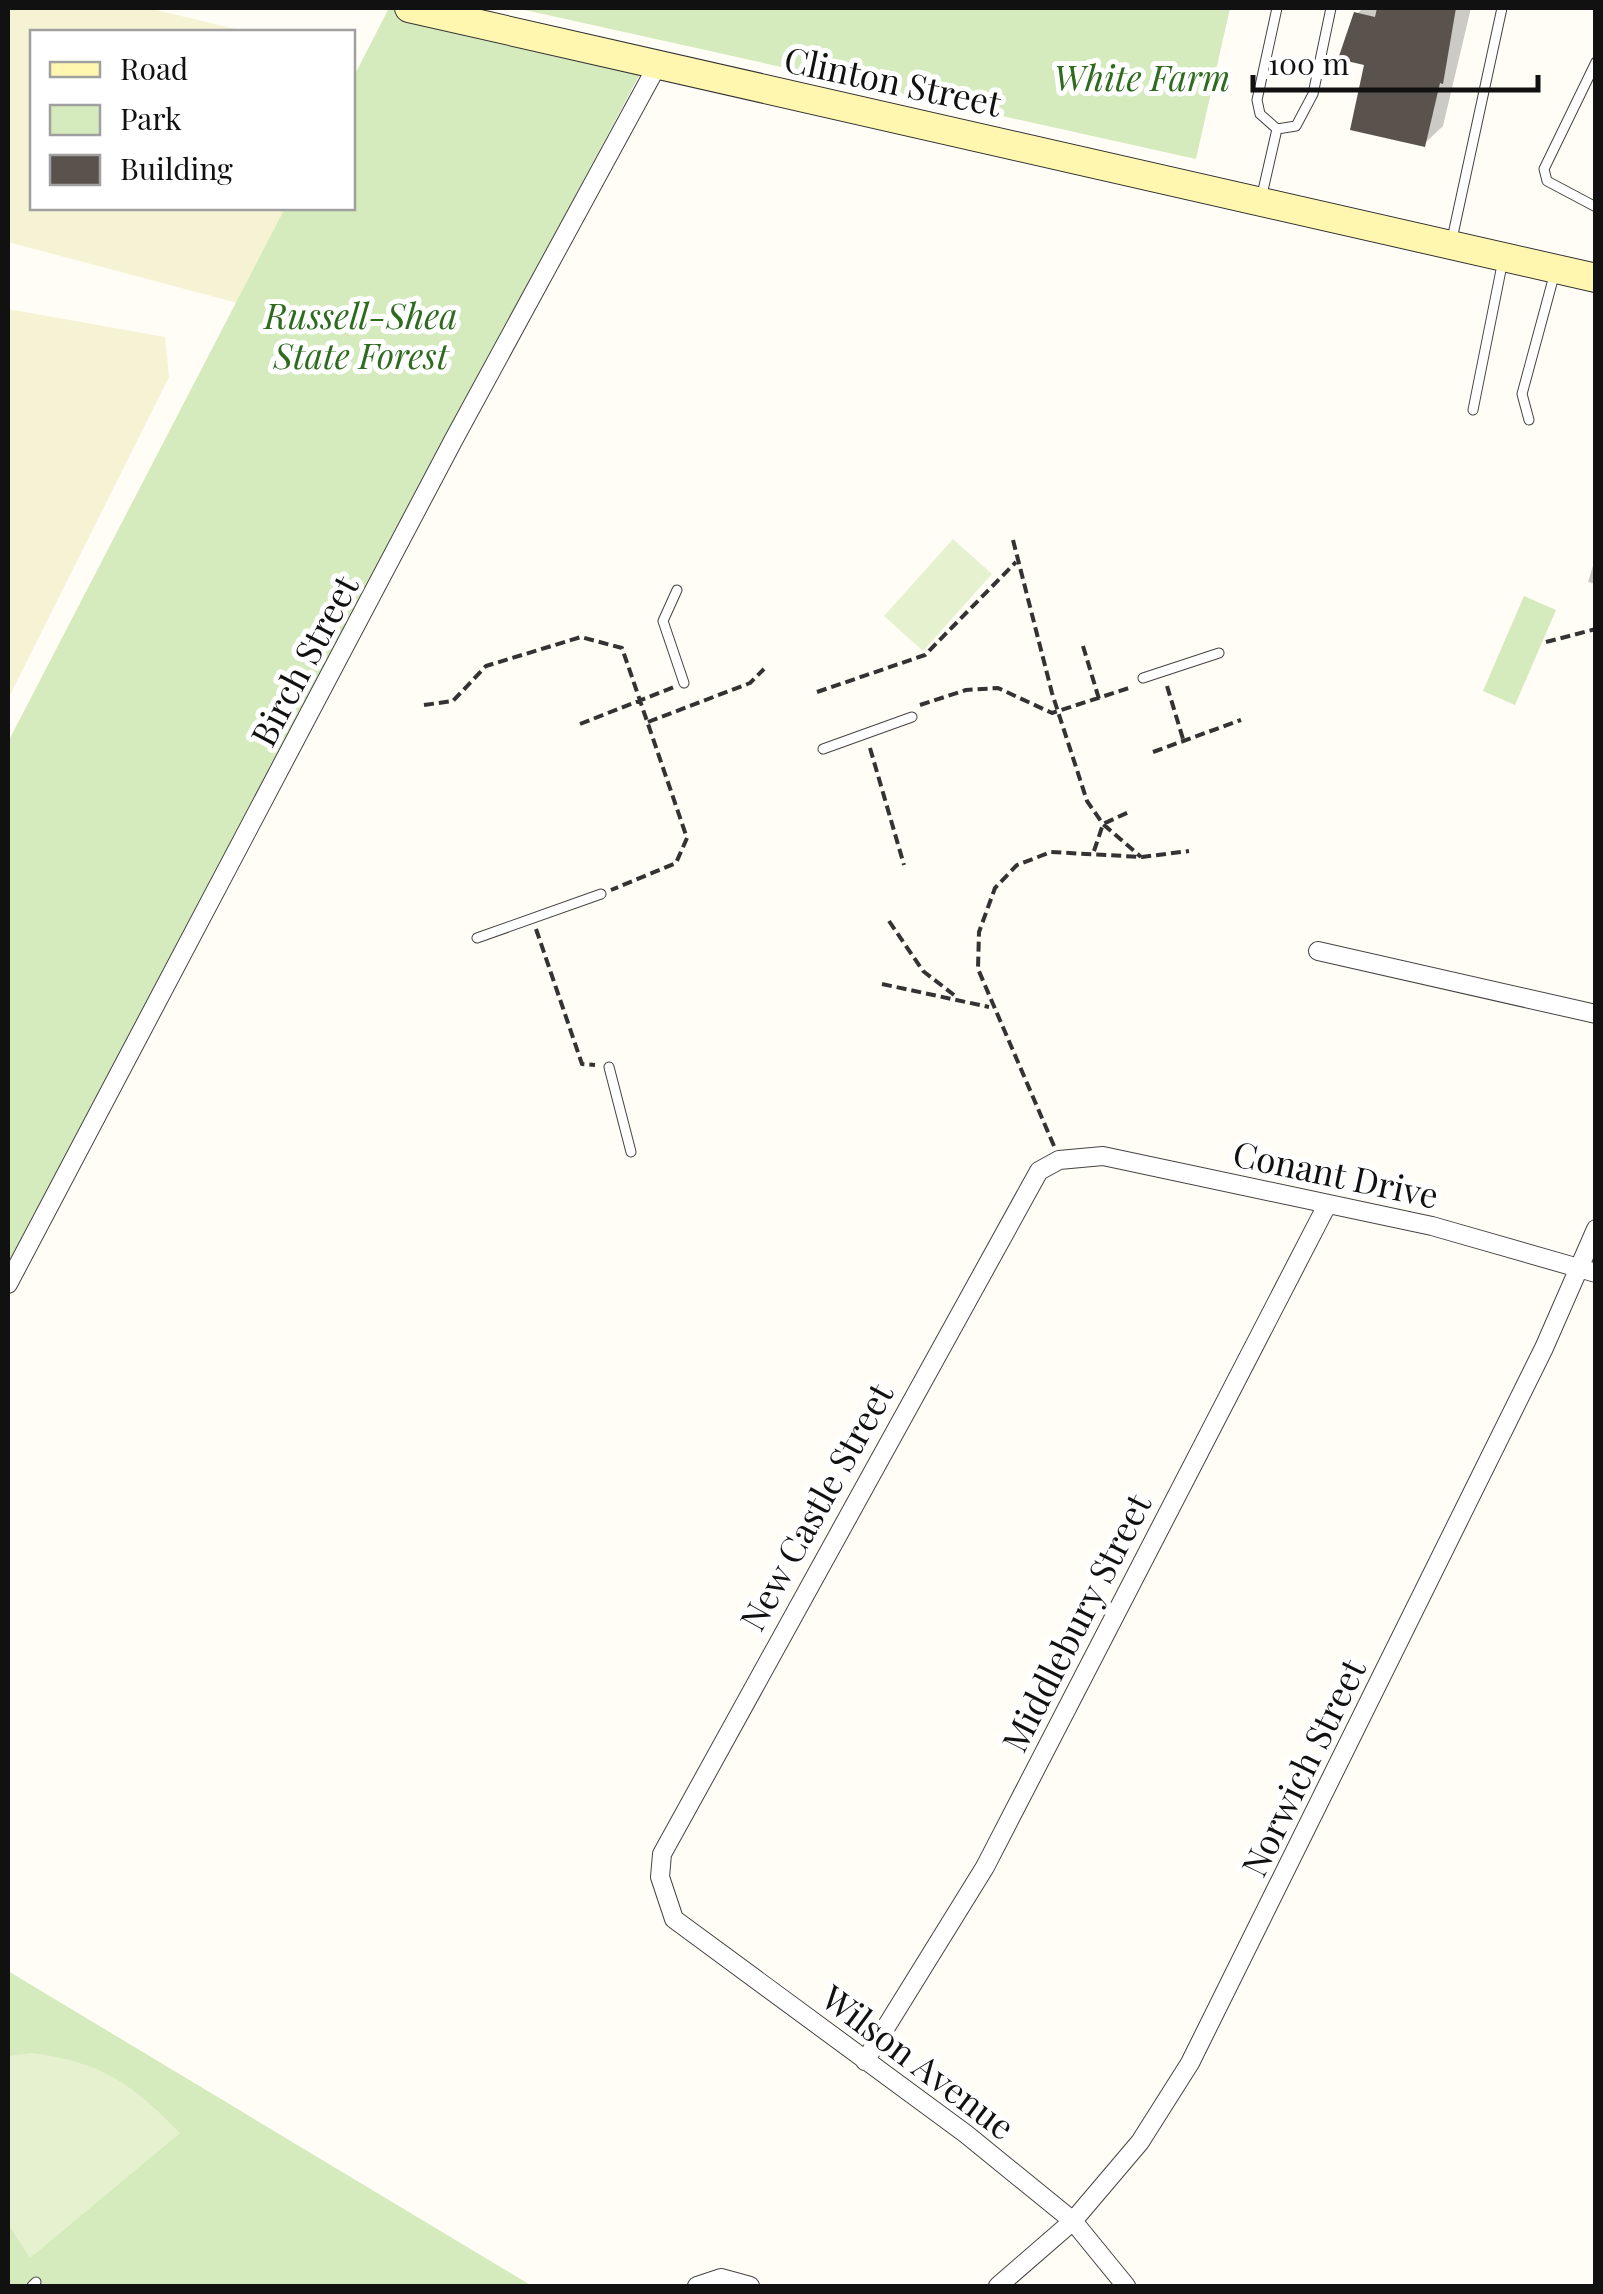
<svg xmlns="http://www.w3.org/2000/svg" width="1603" height="2294" viewBox="0 0 1603 2294" font-family="'Playfair Display',serif">
<style>
.farmland{fill:#f6f3d4}
.green{fill:#d5ebbd}
.pitch{fill:#e6f2cf}
.shadow{fill:#0003}
.building{fill:#5a524d}
.lines{fill:none;stroke-linecap:round;stroke-linejoin:round}
.lane-casing{stroke:#444;stroke-width:11}
.street-casing{stroke:#444;stroke-width:20}
.secondary-casing{stroke:#333;stroke-width:30}
.path{stroke:#333;stroke-width:4;stroke-dasharray:10 5;stroke-linecap:butt}
.lane{stroke:#fff;stroke-width:9}
.street{stroke:#fff;stroke-width:18}
.secondary{stroke:#fff6b0;stroke-width:28}
.labels{text-anchor:middle;dominant-baseline:central;stroke-width:10;stroke-linejoin:round;paint-order:stroke}
.park-label{font-size:35px;font-style:italic;fill:#2f6b1f;stroke:#fff}
.street-label{font-size:35px;fill:#111;stroke:#fff}
</style>
<rect width="100%" height="100%" fill="#fffdf5"/>
<path class="farmland" d="M8 8H148L248 32H32V208H295L249 306 8 242Z
M8 309 165 337 169 377 8 699Z"/>
<path class="green" d="M389 8H484L641 72 8 1264V742L285 208H352L353 78Z
M516 8H1230L1196 159Z
M1524 596 1556 610 1515 705 1483 691Z
M8 1971 532 2286H8Z"/>
<path class="pitch" d="M953 539 992 574 923 651 884 616Z
M32 2053C102 2062 132 2084 180 2133L30 2258 8 2224V2056Z"/>
<path class="shadow" d="M1363 8H1471L1443 126 1424 144 1367 63 1357 14Z
M1596 556V584L1588 582Z"/>
<path class="building" d="M1377 8H1456L1443 84 1440 83 1425 147 1350 130 1364 65 1338 59 1354 12 1375 17Z"/>
<g class="lines">
<defs>
<path id="lane" d="M1596 62 1544 169 1547 181 1596 207
M1277 129 1296 126 1313 94 1331 8
M1261 199 1277 129 1260 114 1257 100 1277 8
M1452 239 1502 8
M1473 410 1503 260
M1529 420 1522 394 1555 272
M677 590 663 621 684 683
M1143 678 1219 653
M823 749 912 717
M477 938 601 894
M609 1067 631 1152
M32 2286 36 2282"/>
<path id="street" d="M1318 951 1596 1014
M8 1284 454 439 657 66
M865 2061 985 1867 1327 1205
M697 2286 721 2278 750 2286
M998 2286 1073 2221 1140 2142 1190 2063 1544 1348 1596 1229
M1126 2286 1073 2221 966 2134 674 1919 660 1877 662 1854 1039 1171 1059 1160 1103 1156 1432 1226 1596 1273"/>
<path id="secondary" d="M409 8 1596 278"/>
</defs>
<use href="#lane" class="lane-casing"/>
<use href="#street" class="street-casing"/>
<use href="#secondary" class="secondary-casing"/>
<path class="path" d="M1013 540 1052 693 1087 801 1103 824 1141 857
M1546 642 1596 629
M1083 646 1099 699
M1167 686 1183 739
M817 692 925 655 1016 562
M424 705 453 701 486 666 581 637 622 648 687 838 676 863 611 890
M920 705 966 690 998 688 1052 713 1132 687
M648 722 750 683 764 669
M580 724 674 687
M870 748 904 865
M1153 752 1241 720
M1094 851 1103 824 1131 811
M889 921 923 971 954 995
M536 929 582 1064 595 1065
M882 984 989 1007
M1054 1146 978 969 979 932 995 888 1017 865 1051 852 1142 857 1189 851"/>
<use href="#lane" class="lane"/>
<use href="#street" class="street"/>
<use href="#secondary" class="secondary"/>
</g>
<g class="labels">
<g class="park-label">
<text x="1142" y="76">White Farm</text>
<text x="361" y="314">Russell-Shea<tspan x="361" dy="40">State Forest</tspan></text>
</g>
<g class="street-label">
<text transform="translate(893 80) rotate(12)">Clinton Street</text>
<text transform="translate(303 660) rotate(-62)">Birch Street</text>
<text transform="translate(1336 1173) rotate(12)">Conant Drive</text>
<text transform="translate(815 1506) rotate(-61)">New Castle Street</text>
<text transform="translate(1075 1622) rotate(-63)">Middlebury Street</text>
<text transform="translate(1302 1767) rotate(-64)">Norwich Street</text>
<text transform="translate(919 2061) rotate(37)">Wilson Avenue</text>
</g>
</g>
<rect width="1603" height="2294" fill="none" stroke="#111111" stroke-width="20"/>
<rect x="30" y="30" width="325" height="180" fill="#ffffff" stroke="#a0a0a0" stroke-width="2.5"/>
<rect x="50" y="62" width="50" height="15" fill="#fff6b0" stroke="#a0a0a0" stroke-width="2.5"/>
<text x="120" y="80" font-size="30" fill="#111111">Road</text>
<rect x="50" y="105" width="50" height="30" fill="#d5ebbd" stroke="#a0a0a0" stroke-width="2.5"/>
<text x="120" y="130" font-size="30" fill="#111111">Park</text>
<rect x="50" y="155" width="50" height="30" fill="#5a524d" stroke="#a0a0a0" stroke-width="2.5"/>
<text x="120" y="180" font-size="30" fill="#111111">Building</text>
<path d="M1253 75v15h285v-15" fill="none" stroke="#111111" stroke-width="5"/>
<text x="1268" y="75" font-size="30" fill="#111111" stroke="#ffffff" stroke-width="8" paint-order="stroke">100 m</text>
</svg>
